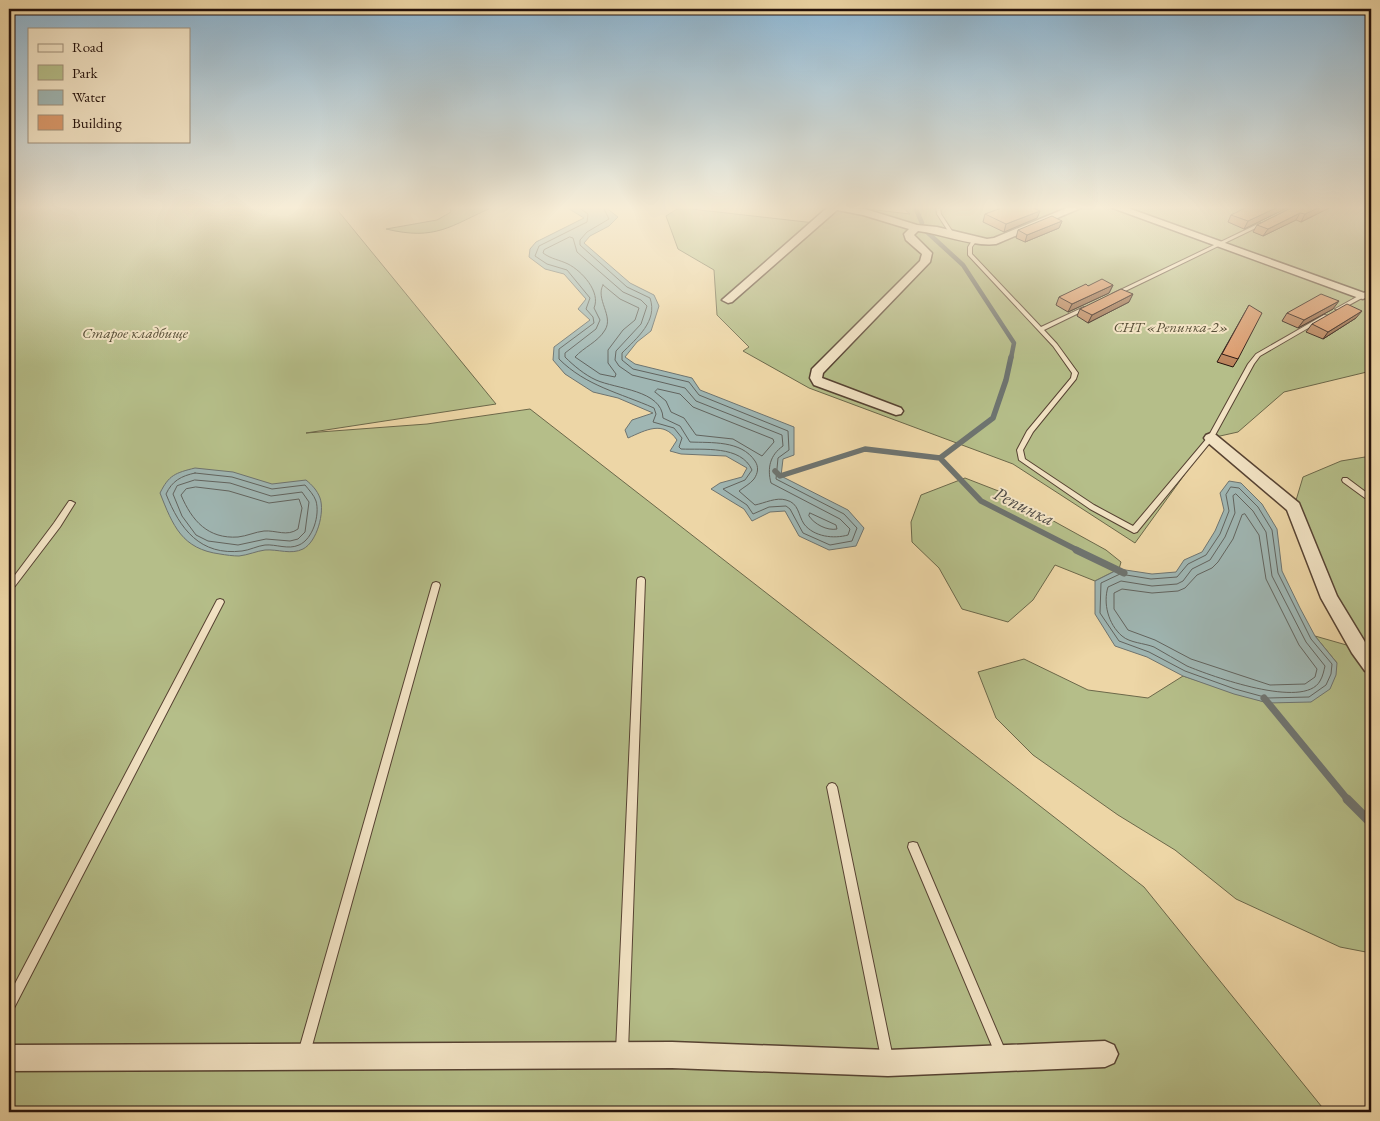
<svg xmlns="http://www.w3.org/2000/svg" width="1380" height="1121" viewBox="0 0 1380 1121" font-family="'EB Garamond',serif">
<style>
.green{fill:#b5be89;stroke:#6c684a}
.water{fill:#9fb6b3;stroke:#6e7470}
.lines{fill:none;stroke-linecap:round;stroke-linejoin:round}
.shore{stroke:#62645f;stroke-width:1}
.stream-far3{stroke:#6e7470;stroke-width:4.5}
.stream-far2{stroke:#6e7470;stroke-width:5.5}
.stream-far1{stroke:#6e7470;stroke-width:7}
.stream{stroke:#6e7470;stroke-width:9}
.lane-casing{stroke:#564232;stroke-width:2}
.street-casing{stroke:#564232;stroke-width:3}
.lane{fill:#f3e4c5;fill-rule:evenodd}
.street{fill:#f3e4c5;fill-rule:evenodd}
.wall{fill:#bb845c;stroke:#24110b}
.shaded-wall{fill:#996b4b;stroke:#24110b}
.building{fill:#da996b;stroke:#24110b}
.labels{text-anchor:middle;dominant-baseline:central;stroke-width:4;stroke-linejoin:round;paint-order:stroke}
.far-park-label{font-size:15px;font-style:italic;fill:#574e37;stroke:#f3e4c5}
.water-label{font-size:19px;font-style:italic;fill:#4f4b46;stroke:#f3e4c5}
</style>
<rect width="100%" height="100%" fill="#edd6a6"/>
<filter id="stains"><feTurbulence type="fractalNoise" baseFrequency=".004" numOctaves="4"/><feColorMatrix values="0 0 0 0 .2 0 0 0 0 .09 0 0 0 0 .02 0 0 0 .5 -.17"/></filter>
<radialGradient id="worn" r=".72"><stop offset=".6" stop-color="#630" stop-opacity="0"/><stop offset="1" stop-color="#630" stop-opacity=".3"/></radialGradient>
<path class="green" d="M9 207H335L496 404 306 433 427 424 530 409 1144 887 1326 1112H9Z
M450 207H493C450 226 436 241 386 229L437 220 451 212Z
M831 207H851L910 214 902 207H1371V371L1284 392 1238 432 1211 438 1135 543 1013 464 809 388 743 351 749 347 717 315 714 270 678 249 666 216 677 209H691L815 223Z
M1371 456V953L1340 947 1236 899 1175 850 1118 815 1033 755 996 718 978 672 1024 659 1088 690 1148 698 1183 676 1268 703 1337 663 1315 636 1357 648 1294 507 1303 477 1341 461Z
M965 478 1001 492 1106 550 1121 562 1119 569 1095 581 1055 565 1033 600 1008 622 962 609 939 568 912 542 911 522 921 495Z"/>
<path class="water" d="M566 207H605L618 217 609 226 590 236 584 243 630 283 654 295 659 306 651 331 637 342 625 357 635 364 692 378 700 390 794 427V455L783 459 781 476 848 510 864 528 856 546 829 550 799 536 785 511 770 512 752 521 744 509 711 489 720 483 742 477 747 468 726 456 681 454 670 451 677 440C663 420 646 430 628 438L625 430 632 420 653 413 618 398 593 392 565 374 553 360 554 347 590 320 578 309 586 299 564 274 545 269 529 257 530 249 536 242 584 218Z
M195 468 233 472 272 484 306 480C312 485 317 490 320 498 325 512 317 542 303 549 291 555 278 549 265 550 257 551 248 555 239 556 233 556 226 555 220 554 182 549 173 526 160 493 169 475 175 473 195 468Z
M1229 481 1241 483 1262 504 1277 529 1282 571 1300 608 1315 636 1337 663 1336 675 1330 689 1311 702 1268 703 1234 694 1183 676 1147 657 1115 646 1095 614V581L1119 569 1152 574 1176 572 1184 560 1202 552 1215 531 1224 510 1220 493Z"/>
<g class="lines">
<path class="shore" d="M578 207 588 214 587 222 539 246 535 256 547 264 567 270 590 298 586 309 593 317 594 323 559 349V359C586 386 620 393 654 408L656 414 653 422 674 428 682 438 679 447 681 449C703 450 741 445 752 470L745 480 723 489 747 505 753 514 769 507 786 506 790 509 803 533 830 545 852 541 857 528 844 514 776 479 778 458 789 450 788 431 699 395 689 382 633 369 622 360V353C637 338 658 321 650 298L627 287 580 245V240L587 232 609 219 603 207
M570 237 573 238 577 252 623 292 641 300 647 306 641 324 616 351 615 360 619 366 632 375 685 388 696 401 782 435 783 446C770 455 767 468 771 483L840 519 850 529 848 535C834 539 814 537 804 524 798 515 799 503 786 500 776 497 765 503 755 505L739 491C744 487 750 484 754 479 758 473 759 467 755 461 741 440 711 443 690 442L680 426 663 418C662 390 616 389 596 380 585 375 574 366 565 357V353L596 329 600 320 594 308C601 292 582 271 568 264 560 260 551 259 543 253L544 250Z
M603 285 620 299 639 308 635 320 623 330 608 350V363L616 374 615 377 600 374 575 357C584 347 598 342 605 330 614 316 595 299 603 285Z
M658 389 680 394 693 407 773 439 774 442 762 456 733 439 696 435 684 418 671 412 666 401 655 392Z
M195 473 232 477 272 489 305 485C309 490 314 495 316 501 320 515 313 539 299 545 288 550 276 544 265 545 257 546 250 550 242 551 200 556 180 529 166 494 172 481 181 476 195 473Z
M195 480 230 483 271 496 302 492 309 502 305 532 298 539 290 541 266 539 238 545 208 541 196 535 182 516 173 494 177 486Z
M196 487 229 491 269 503 299 499 302 508 298 529C287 537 276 530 264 531 255 532 247 536 238 537 208 539 192 521 181 495L186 489Z
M1231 487 1239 488 1258 507 1272 530 1278 573 1311 639 1332 664 1331 674 1326 685 1309 697 1268 698 1235 689 1185 671 1149 652 1119 641 1100 613 1101 583 1120 574 1151 579 1177 577 1188 564 1206 555 1220 534 1229 511 1226 495Z
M1236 494 1253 511 1266 532 1272 576 1306 642 1325 666C1324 670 1323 676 1320 681 1304 710 1211 676 1187 666 1176 660 1165 653 1154 647 1144 643 1130 643 1122 636 1108 624 1103 603 1108 587L1121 581 1152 586 1177 584 1183 581 1192 569 1210 560 1225 537 1235 513 1233 496Z
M810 513 836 525 837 529C827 531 814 524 809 516Z
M1245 514 1259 535 1266 579 1299 645 1317 669 1315 677 1305 684 1270 685 1191 659 1155 640 1128 630 1114 609V593L1122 589 1152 593 1178 591 1185 588 1197 575 1212 568 1218 562 1233 539 1242 515Z"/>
<path class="stream-far3" d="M915 207 922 223
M927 232 963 265 1014 343 1011 358"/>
<path class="stream-far2" d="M940 458 993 418 1006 380 1011 357
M775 471 780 476 865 449 940 458 981 501 1079 551"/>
<path class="stream-far1" d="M1076 550 1124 573
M1264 698 1348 800"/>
<path class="stream" d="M1347 799 1371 823"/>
<defs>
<path id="lane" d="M936 207H940L941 214 954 234V235L950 234 937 214Z
M1260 223 1264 224 1117 295 1112 294Z
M973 239 977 240 972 247V254L1041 327 1084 307 1089 308 1044 330 1057 344 1078 373 1076 379 1033 432 1023 450 1025 459 1094 505 1133 526 1208 437 1248 364 1256 354 1324 315 1329 316 1260 356 1254 364 1213 439 1137 532 1134 533 1090 509 1019 460 1017 450 1027 431 1071 378 1072 373 1053 346 968 255V247Z
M1369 290H1371V293L1340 310 1335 309Z
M1343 478H1347L1371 496V501H1369L1343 482 1342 480Z
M69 501H71L75 503 60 527 12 590 9 591V583L54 523Z
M641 577 644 578 645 580 628 1051 626 1055 622 1057 618 1055 616 1051 637 580 638 578Z
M436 582 439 583 440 585 310 1053 308 1057 304 1059 300 1057 298 1053 432 585 433 583Z
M220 599 223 600 224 602 13 1010 9 1012V995L217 600Z
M832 783 835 784 837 787 893 1058 891 1062 887 1064 883 1062 881 1058 827 787 829 784Z
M913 842 917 843 1005 1050 1007 1054 1005 1058 1001 1060 997 1058 908 847 909 843Z"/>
<path id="street" d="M828 207 865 209 917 225 937 227 987 239 994 238 1069 207H1083L996 244C974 247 942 234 918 231L914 235 932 253 930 262 823 373 822 378 901 408 903 411 901 414 896 415 814 385 810 378 812 369 920 261 922 254 906 240 904 234 909 229 863 215 837 210 732 302 728 303 722 300Z
M1110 207H1125L1367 294 1369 296 1363 299 1359 298Z
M1211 433 1216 435 1299 503 1337 596 1371 652V674L1365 671 1352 653 1321 598 1287 510 1206 441 1204 438 1206 435Z
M1105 1041 1114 1045 1118 1054 1114 1063 1105 1067 888 1076 672 1068 9 1071V1045L672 1042 888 1050Z"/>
</defs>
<use href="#lane" class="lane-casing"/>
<use href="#street" class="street-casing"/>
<use href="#lane" class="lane"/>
<use href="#street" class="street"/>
</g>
<path class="wall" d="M1289 207 1244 229 1228 222 1231 215Z
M1293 207H1331L1301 222 1296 220 1263 236 1253 232 1257 225Z
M1040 211 1037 218 1004 232 983 222 985 214Z
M1062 221 1059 228 1025 242 1016 238 1018 230Z
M1113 285 1109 293 1068 312 1056 305 1059 297 1088 286Z
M1129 302 1088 323 1077 316 1080 309Z
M1249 305 1238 359 1233 367 1217 362Z
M1333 309 1298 328 1282 321 1287 313Z
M1356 318 1323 339 1306 332 1312 324Z"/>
<path class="shaded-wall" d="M1278 207H1289L1244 229 1248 221Z
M1320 207H1331L1301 222 1305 214Z
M1040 211 1037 218 1004 232 1006 224Z
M1300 213 1296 220 1263 236 1268 229Z
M1062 221 1059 228 1025 242 1027 235Z
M1113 285 1109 293 1068 312 1072 304Z
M1133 294 1129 302 1088 323 1092 315Z
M1339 301 1333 309 1298 328 1304 320Z
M1362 311 1356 318 1323 339 1328 332Z"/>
<path class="building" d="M1004 207H1032L1040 211 1006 224 985 214Z
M1247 207H1278L1248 221 1231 215Z
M1293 207H1320L1305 214 1300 213 1268 229 1257 225Z
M1052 216 1062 221 1027 235 1018 230Z
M1102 279 1113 285 1072 304 1059 297 1086 284 1088 286Z
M1121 289 1133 294 1092 315 1080 309Z
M1321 294 1339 301 1304 320 1287 313Z
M1347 304 1362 311 1328 332 1312 324Z
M1249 305 1262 313 1238 359 1222 354Z"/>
<linearGradient id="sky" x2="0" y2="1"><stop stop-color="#8bb5d3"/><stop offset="0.57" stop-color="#f7edd7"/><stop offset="1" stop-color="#f7edd7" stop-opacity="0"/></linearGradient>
<rect width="1380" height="364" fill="url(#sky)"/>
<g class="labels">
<g class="far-park-label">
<text x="1171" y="326">СНТ «Репинка-2»</text>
<text x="135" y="332">Старое кладбище</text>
</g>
<g class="water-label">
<text transform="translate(1024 506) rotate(26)">Репинка</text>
</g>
</g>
<rect width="1380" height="1121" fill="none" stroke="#edd6a6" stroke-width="30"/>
<rect x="10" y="10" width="1360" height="1101" fill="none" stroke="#24110b" stroke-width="2.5"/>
<rect x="15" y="15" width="1350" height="1091" fill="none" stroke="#24110b"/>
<rect x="28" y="28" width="162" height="115" fill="#f3e4c5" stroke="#a0907b"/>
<rect x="38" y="44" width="25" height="8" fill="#f3e4c5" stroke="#a0907b"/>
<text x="72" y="52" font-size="15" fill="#24110b">Road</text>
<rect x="38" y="65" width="25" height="15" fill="#b5be89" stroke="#a0907b"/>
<text x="72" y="78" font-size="15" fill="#24110b">Park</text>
<rect x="38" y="90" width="25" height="15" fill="#9fb6b3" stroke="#a0907b"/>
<text x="72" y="102" font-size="15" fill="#24110b">Water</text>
<rect x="38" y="115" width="25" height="15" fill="#da996b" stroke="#a0907b"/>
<text x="72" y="128" font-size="15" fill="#24110b">Building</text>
<rect width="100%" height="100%" filter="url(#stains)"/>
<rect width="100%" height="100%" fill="url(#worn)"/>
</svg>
